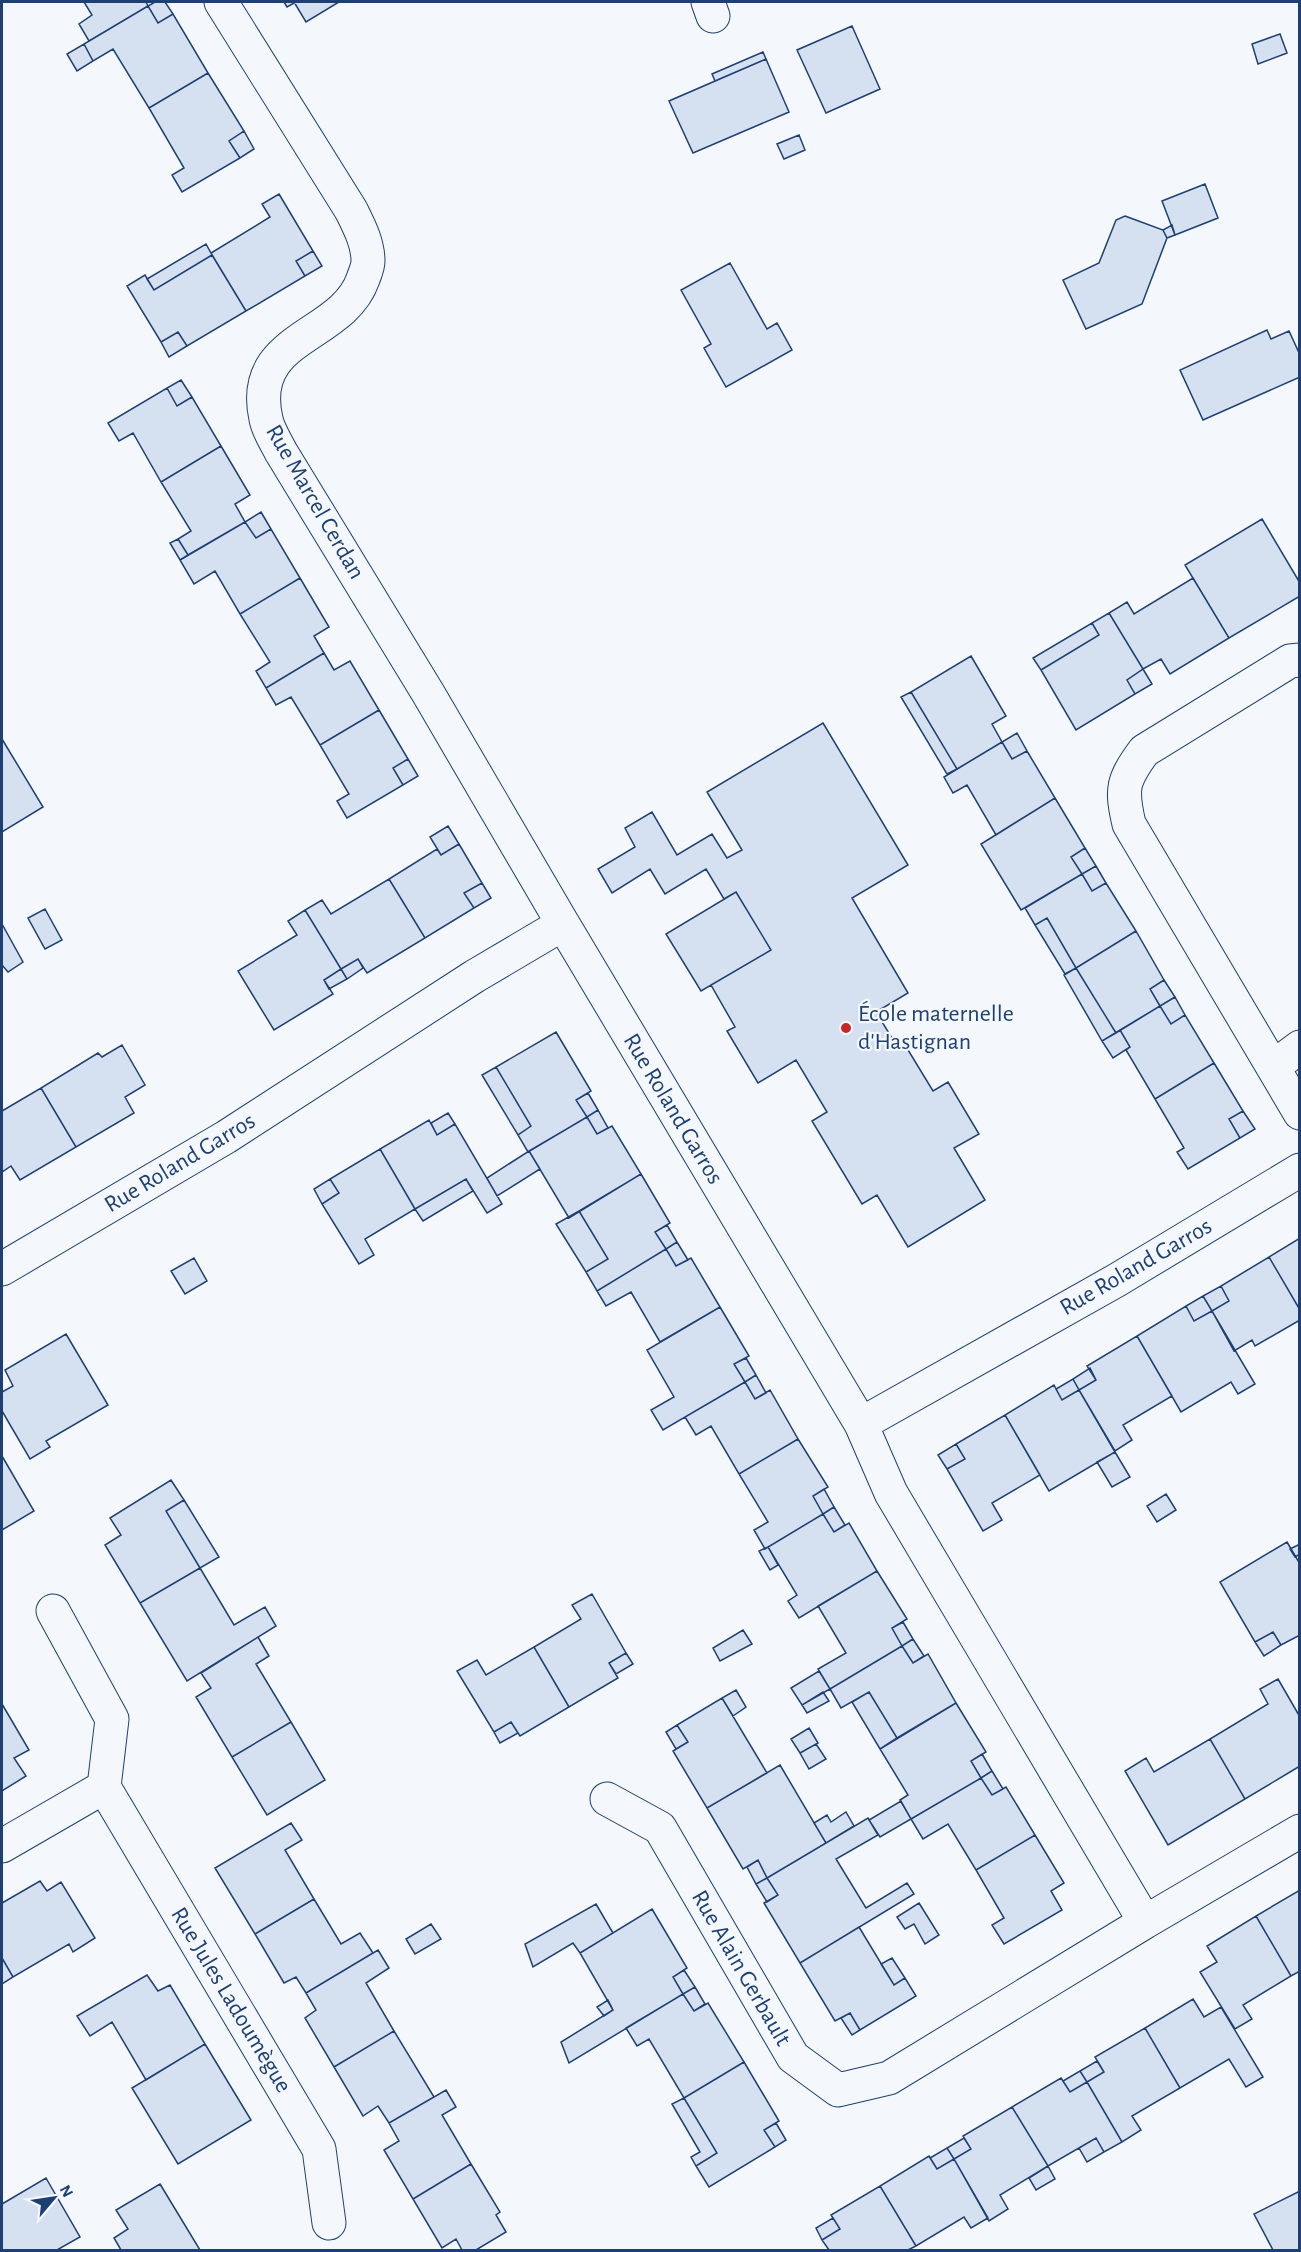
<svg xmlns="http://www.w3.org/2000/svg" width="1301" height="2252" viewBox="0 0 1301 2252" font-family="'Alegreya Sans',sans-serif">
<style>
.building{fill:#d5e0f0;stroke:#1d3f73;stroke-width:1.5}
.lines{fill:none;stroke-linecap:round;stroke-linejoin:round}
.minor-casing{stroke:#1d3f73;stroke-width:35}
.minor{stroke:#f4f7fb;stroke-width:33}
.poi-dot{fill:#c62828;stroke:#f4f7fb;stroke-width:2}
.labels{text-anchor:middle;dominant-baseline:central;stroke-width:4.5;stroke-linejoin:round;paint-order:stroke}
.street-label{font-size:24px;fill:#1d3f73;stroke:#f4f7fb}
.poi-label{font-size:24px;fill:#1d3f73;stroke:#f4f7fb;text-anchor:start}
</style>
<rect width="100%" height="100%" fill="#f4f7fb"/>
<path class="building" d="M84 2H146L148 6 89 41 79 24 92 15Z
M155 2H165L173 14 158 23 148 6Z
M284 2H296L287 7Z
M294 2H339L306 22Z
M148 6 158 23 173 14 208 73 149 108 113 49 93 61 84 44Z
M852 26 880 89 826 113 797 50Z
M1280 34 1287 53 1258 64 1252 44Z
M84 44 93 61 77 71 67 54Z
M763 52 766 59 715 81 712 74Z
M766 59 789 112 693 153 669 101Z
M208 73 244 131 229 141 240 158 182 192 172 175 184 168 149 108Z
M244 131 254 149 240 158 229 141Z
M799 135 805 150 784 159 777 144Z
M1205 184 1218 218 1175 235 1162 201Z
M279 194 313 251 296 261 305 276 246 311 211 253 270 217 262 204Z
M1125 216 1163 230 1167 238 1142 304 1086 329 1063 280 1099 263 1116 220Z
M1172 225 1175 235 1167 238 1163 230Z
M206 244 212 255 154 290 147 279Z
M313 251 322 266 305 276 296 261Z
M212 255 246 311 187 346 178 332 161 342 127 286 145 275 154 290Z
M730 263 767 329 777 323 792 350 726 387 704 348 711 344 681 290Z
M1267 330 1271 339 1289 331 1300 355V377L1203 420 1180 370Z
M178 332 187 346 169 357 161 342Z
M181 380 192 397 177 406 167 388Z
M167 388 177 406 192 397 221 446 161 482 133 433 119 441 108 423Z
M221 446 250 495 235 504 245 522 188 555 178 539 191 531 161 482Z
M261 512 271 529 256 538 245 522Z
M1262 519 1300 583V596L1229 638 1185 565Z
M245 522 256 538 271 529 300 578 240 614 215 571 194 584 180 560Z
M178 539 188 555 180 560 170 543Z
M300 578 329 627 314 636 324 653 266 688 256 671 270 662 240 614Z
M1193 578 1229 638 1170 674 1161 659 1143 669 1109 613 1127 602 1134 614Z
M1109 613 1143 669 1127 680 1135 694 1076 730 1041 670 1099 635 1092 623Z
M1092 623 1099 635 1041 670 1033 658Z
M324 653 334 670 350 661 379 710 320 745 291 697 276 705 266 688Z
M971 656 1006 716 992 724 1002 742 957 769 911 692Z
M1143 669 1152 684 1135 694 1127 680Z
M911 692 957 769 947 774 901 697Z
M379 710 408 759 393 768 403 785 347 818 337 801 349 794 320 745Z
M823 723 908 865 852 898 908 993 876 1012 895 1043 902 1040 933 1091 948 1082 979 1134 954 1148 985 1200 908 1247 877 1195 862 1204 812 1121 827 1112 796 1060 758 1083 727 1031 735 1027 711 985 771 950 736 892 724 899 706 869 665 894 650 869 612 893 598 869 635 847 625 828 652 812 677 855 712 834 727 858 742 850 707 792Z
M1017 733 1027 751 1012 759 1002 742Z
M2 739 43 807 2 832Z
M1002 742 1012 759 1027 751 1055 798 996 835 967 785 953 793 944 777Z
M408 759 418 776 403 785 393 768Z
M1055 798 1085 848 1071 857 1082 874 1021 910 981 844Z
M448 826 459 844 441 855 430 837Z
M459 844 482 883 464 893 474 908 425 938 389 879 437 849 441 855Z
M1085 848 1096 866 1082 874 1071 857Z
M1096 866 1106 883 1092 891 1082 874Z
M1082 874 1092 891 1106 883 1136 931 1076 968 1047 918 1035 925 1025 908Z
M389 879 425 938 367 973 358 959 341 969 305 910 322 900 331 914Z
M482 883 491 898 474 908 464 893Z
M736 892 771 950 701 991 666 934Z
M45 909 62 940 45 949 28 918Z
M305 910 341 969 324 980 333 994 274 1030 238 971 297 935 288 921Z
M1047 918 1076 968 1065 974 1035 925Z
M2 924 23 962 8 972 2 965Z
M1136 931 1164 980 1150 989 1160 1006 1116 1033 1076 968Z
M358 959 363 968 347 979 341 969Z
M1076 968 1116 1033 1102 1041 1064 975Z
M341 969 347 979 329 989 324 980Z
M1164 980 1175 997 1160 1006 1150 989Z
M1175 997 1185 1015 1171 1024 1160 1006Z
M1160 1006 1171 1024 1185 1015 1214 1063 1155 1099 1126 1050 1130 1047 1120 1030Z
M1120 1030 1130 1047 1113 1058 1102 1041Z
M556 1032 591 1091 576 1100 587 1117 528 1152 518 1135 531 1126 496 1067Z
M122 1045 145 1085 125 1097 134 1113 76 1147 41 1088 98 1053 102 1057Z
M1214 1063 1243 1111 1229 1119 1240 1138 1188 1169 1177 1152 1184 1148 1155 1099Z
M496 1067 531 1126 518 1135 482 1075Z
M41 1088 76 1147 20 1180 11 1166 2 1172V1111Z
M588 1093 598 1110 587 1117 576 1100Z
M598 1110 608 1128 597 1134 587 1117Z
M1243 1111 1255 1129 1240 1138 1229 1119Z
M448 1113 455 1124 437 1135 431 1123Z
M587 1117 597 1134 612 1126 641 1174 569 1218 529 1151Z
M429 1120 437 1135 455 1124 502 1204 487 1213 466 1179 415 1209 380 1149Z
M380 1149 415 1209 365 1239 374 1255 359 1264 322 1204 339 1193 330 1179Z
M529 1151 540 1169 497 1196 487 1178Z
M641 1174 670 1223 655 1232 666 1249 597 1291 586 1272 608 1259 579 1211Z
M330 1179 339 1193 322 1204 314 1189Z
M466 1179 473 1191 423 1221 415 1209Z
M579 1211 608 1259 586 1272 556 1224Z
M667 1225 677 1242 666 1249 655 1232Z
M1300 1238V1310L1269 1257Z
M677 1242 688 1260 676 1266 666 1249Z
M666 1249 676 1266 691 1258 720 1307 660 1342 631 1292 606 1306 597 1291Z
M1269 1257 1300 1310V1320L1255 1346 1252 1340 1234 1351 1212 1311 1229 1301 1221 1286Z
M194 1258 207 1281 185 1294 171 1271Z
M1221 1286 1229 1301 1212 1311 1203 1296Z
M1203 1296 1212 1311 1194 1321 1186 1306Z
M1186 1306 1194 1321 1212 1311 1255 1384 1238 1394 1231 1382 1181 1412 1137 1336Z
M720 1307 749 1356 734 1364 745 1382 663 1430 651 1410 674 1397 647 1350Z
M66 1334 108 1405 46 1441 50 1447 30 1459 2 1411V1392L13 1386 5 1370Z
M1137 1336 1172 1396 1123 1425 1132 1440 1115 1451 1079 1390 1096 1380 1087 1366Z
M746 1358 756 1375 745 1382 734 1364Z
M1090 1368 1096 1380 1079 1390 1073 1379Z
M756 1375 766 1393 755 1399 745 1382Z
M1073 1379 1079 1390 1062 1400 1056 1389Z
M745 1382 755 1399 770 1390 798 1439 739 1474 711 1426 696 1435 685 1417Z
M1054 1385 1062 1400 1079 1390 1115 1452 1049 1491 1005 1415Z
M1005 1415 1040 1475 992 1503 1002 1520 983 1531 947 1469 965 1459 956 1444Z
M798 1439 828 1487 813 1496 823 1514 765 1549 754 1530 768 1522 739 1474Z
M956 1444 965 1459 947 1469 938 1455Z
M1115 1452 1130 1477 1112 1487 1097 1462Z
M2 1456 34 1511 2 1530Z
M171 1480 184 1500 166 1511 200 1568 140 1603 105 1545 121 1535 110 1518Z
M824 1489 834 1507 823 1514 813 1496Z
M1166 1494 1176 1510 1157 1522 1147 1506Z
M184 1500 219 1557 200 1568 166 1511Z
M834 1507 845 1525 834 1532 823 1514Z
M823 1514 834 1532 849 1523 877 1571 799 1618 788 1601 797 1595 768 1547Z
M1287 1542 1300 1564V1635L1281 1645 1273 1632 1255 1642 1220 1582Z
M1300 1544V1554L1295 1557 1290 1549Z
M768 1547 778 1565 770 1570 759 1551Z
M200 1568 234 1625 265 1607 276 1626 187 1681 140 1603Z
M877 1571 907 1619 892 1628 902 1646 830 1689 818 1669 846 1653 818 1606Z
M592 1594 626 1653 609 1663 618 1678 569 1707 534 1647 581 1619 572 1605Z
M903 1622 913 1639 902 1646 892 1628Z
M743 1630 752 1644 720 1661 713 1648Z
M1273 1632 1281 1645 1264 1656 1255 1642Z
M258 1637 269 1656 256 1664 291 1722 232 1757 196 1697 211 1688 201 1673Z
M913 1639 924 1656 913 1663 902 1646Z
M902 1646 913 1663 928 1654 956 1703 897 1738 869 1692 841 1708 830 1689Z
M534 1647 569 1707 520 1736 511 1722 494 1732 457 1671 477 1660 486 1675Z
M626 1653 633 1664 616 1674 609 1663Z
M819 1671 830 1689 802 1705 791 1688Z
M1278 1679 1300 1717V1766L1245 1799 1210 1739 1268 1704 1260 1689Z
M736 1690 746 1707 733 1716 722 1698Z
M823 1692 829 1701 807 1713 802 1705Z
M869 1692 897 1738 880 1749 852 1702Z
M722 1698 767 1773 707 1808 673 1751 688 1742 677 1725Z
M956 1703 986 1752 971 1761 981 1778 911 1819 900 1800 908 1795 880 1749Z
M2 1704 29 1750 14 1758 26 1776 2 1791Z
M291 1722 325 1780 267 1815 232 1757Z
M511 1722 518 1733 500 1743 494 1732Z
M677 1725 688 1742 676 1749 666 1732Z
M809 1728 818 1743 800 1753 791 1739Z
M1210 1739 1245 1799 1168 1845 1125 1771 1146 1758 1154 1772Z
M816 1744 826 1759 809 1769 800 1753Z
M982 1754 992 1771 981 1778 971 1761Z
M780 1765 826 1843 767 1878 758 1860 743 1869 707 1808Z
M992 1771 1003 1789 992 1795 981 1778Z
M981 1778 992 1795 1006 1787 1035 1835 976 1870 948 1824 923 1839 911 1819Z
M901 1801 911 1819 880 1837 869 1820Z
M846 1812 854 1826 826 1843 814 1823 827 1815 831 1822Z
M868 1818 878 1835 836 1859 866 1908 907 1883 914 1894 800 1963 764 1903 778 1895 767 1878Z
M291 1823 302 1840 285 1850 314 1899 255 1934 215 1868Z
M1035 1835 1064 1883 1051 1891 1062 1910 1004 1944 992 1925 1004 1918 976 1870Z
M758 1860 767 1878 756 1884 747 1867Z
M767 1878 778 1895 767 1902 756 1884Z
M40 1881 47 1891 61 1882 95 1938 73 1952 69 1944 13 1977 2 1958V1903Z
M1300 1890V1971L1291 1976 1256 1916Z
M314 1899 341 1944 360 1933 373 1953 306 1993 296 1977 284 1983 255 1934Z
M919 1903 939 1935 925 1944 914 1924 905 1929 897 1917Z
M596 1904 613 1933 580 1953 573 1943 533 1967 525 1944Z
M652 1909 687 1968 673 1977 683 1994 569 2063 561 2042 613 2010 580 1953Z
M1256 1916 1291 1976 1243 2005 1252 2019 1235 2029 1200 1972 1217 1962 1207 1946Z
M431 1924 441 1939 415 1954 406 1939Z
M859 1927 894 1985 905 1978 916 1996 860 2030 850 2013 835 2021 800 1963Z
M378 1950 389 1968 366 1983 394 2031 334 2067 305 2018 316 2010 306 1993Z
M2 1958 13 1977 2 1984Z
M892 1958 905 1978 894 1985 881 1964Z
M684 1970 695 1987 683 1994 673 1977Z
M147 1975 158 1991 170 1985 205 2044 146 2080 112 2022 90 2036 77 2016Z
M695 1987 705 2004 694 2011 683 1994Z
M683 1994 694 2011 708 2003 744 2062 684 2098 649 2039 637 2046 626 2028Z
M1193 1999 1204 2017 1221 2007 1263 2077 1246 2087 1229 2059 1180 2088 1145 2028Z
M608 2000 613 2010 604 2016 597 2007Z
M850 2013 860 2030 852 2035 841 2018Z
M1145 2028 1180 2088 1132 2116 1141 2130 1122 2142 1087 2082 1104 2072 1095 2057Z
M394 2031 434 2097 389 2123 378 2106 363 2116 334 2067Z
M205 2044 251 2120 178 2164 132 2088Z
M1097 2061 1104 2072 1087 2082 1080 2071Z
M744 2062 779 2121 764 2130 775 2147 709 2187 696 2166 717 2153 684 2098Z
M1080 2071 1087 2082 1070 2092 1063 2081Z
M1061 2078 1070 2092 1087 2082 1122 2142 1104 2152 1096 2138 1048 2166 1012 2107Z
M446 2090 456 2107 442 2115 471 2164 413 2199 384 2150 399 2141 389 2123Z
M684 2098 717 2153 696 2166 691 2157 700 2152 672 2104Z
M1012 2107 1048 2166 1000 2195 1008 2209 989 2221 954 2159 971 2149 963 2136Z
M776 2123 786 2140 775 2147 764 2130Z
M964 2138 971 2149 954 2159 947 2148Z
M1096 2138 1104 2152 1087 2162 1079 2148Z
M947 2148 954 2159 937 2169 930 2158Z
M929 2156 937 2169 954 2159 988 2218 971 2228 964 2217 916 2246 880 2186Z
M471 2164 500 2212 496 2215 506 2232 476 2250H462L456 2239 442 2248 413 2199Z
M1048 2166 1055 2179 1036 2190 1029 2178Z
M46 2178 80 2237 57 2250H2V2204Z
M160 2184 200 2250H121L114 2238 128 2229 116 2210Z
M880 2186 916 2246 908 2250H829L822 2240 840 2229 831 2215Z
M1300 2191V2250H1273L1254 2214Z
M833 2218 840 2229 822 2240 816 2228Z"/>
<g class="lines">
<defs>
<path id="minor" d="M221 2 351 210C359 226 368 243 368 261 368 267 365 273 363 279 342 339 247 335 266 419 268 430 276 442 281 452L428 693 563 924
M708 2 713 16
M1300 660 1290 661 1144 751C1122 781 1121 789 1129 824L1300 1113
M1273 1067 1300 1047
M2 1269 226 1137 475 976 563 924 861 1424 1117 1280 1300 1170
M104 1787 319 2149 329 2223
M607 1799 660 1828 793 2057 838 2090 889 2078 1145 1922 891 1493 861 1424
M2 1846 104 1787 112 1719 53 1611
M1145 1922 1300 1831"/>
</defs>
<use href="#minor" class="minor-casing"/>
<use href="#minor" class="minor"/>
</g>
<circle class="poi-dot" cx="846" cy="1028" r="6"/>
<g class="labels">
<g class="street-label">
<text transform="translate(315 502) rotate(60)">Rue Marcel Cerdan</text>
<text transform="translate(673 1109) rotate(59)">Rue Roland Garros</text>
<text transform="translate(180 1163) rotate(-31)">Rue Roland Garros</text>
<text transform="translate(1136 1267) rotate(-30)">Rue Roland Garros</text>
<text transform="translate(741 1968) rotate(60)">Rue Alain Gerbault</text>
<text transform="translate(231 2000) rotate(59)">Rue Jules Ladoumègue</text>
</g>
<g class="poi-label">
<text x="858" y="1014">École maternelle<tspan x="858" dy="28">d'Hastignan</tspan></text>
</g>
</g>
<rect width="1301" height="2252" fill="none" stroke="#1d3f73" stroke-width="6"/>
<g transform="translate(54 2198) rotate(61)" stroke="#f4f7fb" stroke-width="4.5" paint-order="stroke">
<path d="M0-4.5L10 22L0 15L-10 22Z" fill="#1d3f73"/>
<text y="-9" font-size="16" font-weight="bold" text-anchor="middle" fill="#1d3f73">N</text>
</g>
</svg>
